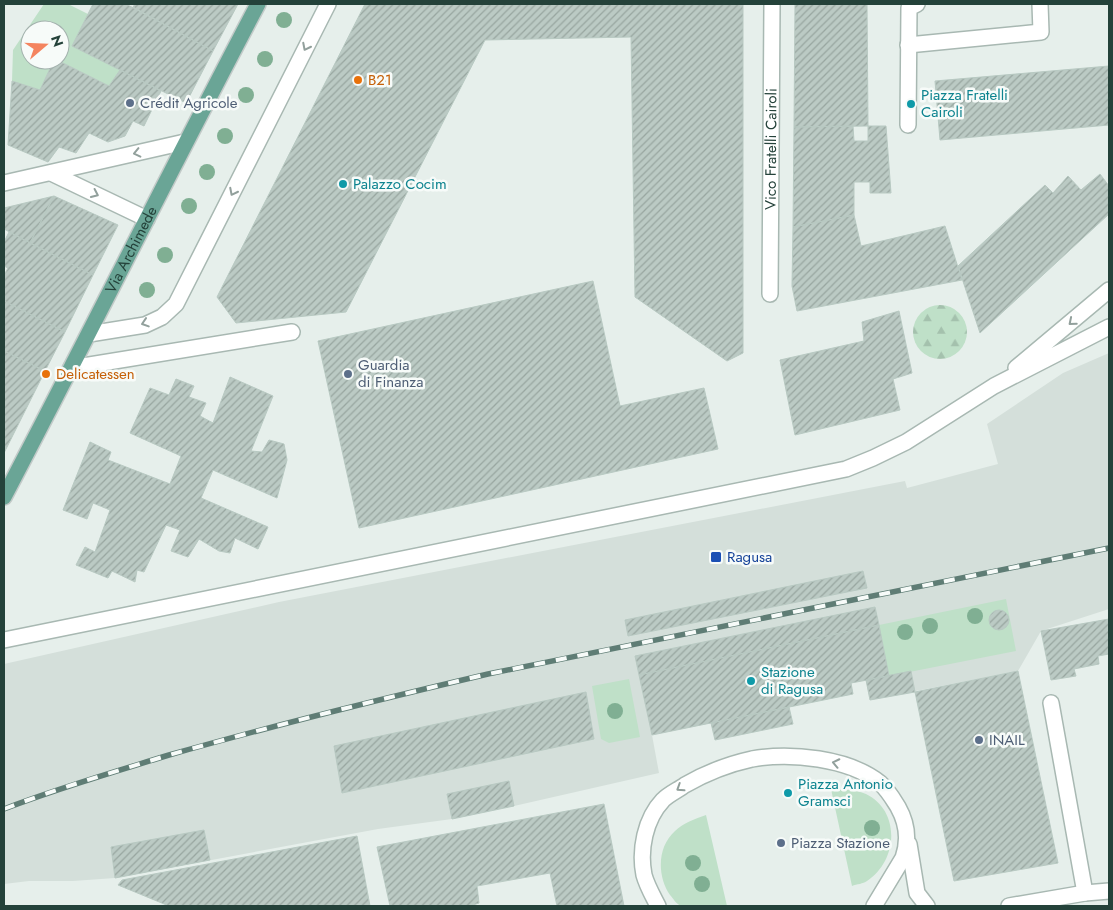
<svg xmlns="http://www.w3.org/2000/svg" width="1113" height="910" viewBox="0 0 1113 910" font-family="Jost,sans-serif">
<style>
.built{fill:#d4dfda}
.forest{fill:url(#forest-firs)}
.garden{fill:#bfe0c8}
.building{fill:url(#building-hatch);stroke:#b8c9c2}
.lines{fill:none;stroke-linecap:round;stroke-linejoin:round}
.service-casing{stroke:#a8b8b2;stroke-width:18}
.minor-casing{stroke:#a8b8b2;stroke-width:18}
.primary-casing{stroke:#c2cac8;stroke-width:18}
.service{stroke:#fff;stroke-width:15}
.minor{stroke:#fff;stroke-width:15}
.primary{stroke:#6aa596;stroke-width:15}
.rail-casing{stroke:#5f7d75;stroke-width:5.5}
.rail{stroke:#f7fbf9;stroke-width:4;stroke-dasharray:11;stroke-linecap:butt}
.tree{fill:#80af93}
.oneway{stroke:#92a09c}
.food-dot{fill:#e8710a;stroke:#f7fbf9;stroke-width:2}
.service-dot{fill:#5c6f8a;stroke:#f7fbf9;stroke-width:2}
.culture-dot{fill:#0f9aa8;stroke:#f7fbf9;stroke-width:2}
.transit-dot{fill:#1a4fb4;stroke:#f7fbf9;stroke-width:2}
.labels{text-anchor:middle;dominant-baseline:central;stroke-width:5;stroke-linejoin:round;paint-order:stroke}
.food-label{font-size:15px;fill:#c56008;stroke:#f7fbf9;text-anchor:start}
.culture-label{font-size:15px;fill:#0d838f;stroke:#f7fbf9;text-anchor:start}
.service-label{font-size:15px;fill:#4e5e75;stroke:#f7fbf9;text-anchor:start}
.street-label{font-size:15px;fill:#24423a;stroke:#f7fbf9}
.transit-label{font-size:15px;fill:#164399;stroke:#f7fbf9;text-anchor:start}
</style>
<defs>
<pattern id="forest-firs" width="22" height="20" patternUnits="userSpaceOnUse" patternTransform="scale(1.25)"><rect width="22" height="20" fill="#bfe0c8"/><path d="M5 1l3.5 6h-7zM16 11l3.5 6h-7z" fill="#a4c1ad"/></pattern>
<pattern id="building-hatch" width="6" height="6" patternUnits="userSpaceOnUse" patternTransform="scale(1.25)"><rect width="6" height="6" fill="#bbcac4"/><path d="M-1 1l2-2M0 6l6-6M5 7l2-2" fill="none" stroke="#98a6a0"/></pattern>
</defs>
<rect width="100%" height="100%" fill="#e6efeb"/>
<path class="built" d="M1109 353V609L1041 631 1018 671 870 700 866 680 851 683 853 694 652 735 659 773 514 806 452 819 378 829 115 878 73 881H29L4 884V664L279 602 905 481 907 488 998 464 987 424 1063 373Z"/>
<path class="forest" d="M913 332a27 27 0 1 1 54 0a27 27 0 1 1-54 0Z"/>
<path class="garden" d="M44 4H68L88 14 72 46 120 70 109 86 57 60H60V30H30V60H54L40 90 12 81 13 50Z
M1006 599 1016 651 889 676 879 625Z
M629 679 640 737 609 743 601 739 592 686Z
M831 789C843 790 855 789 866 794 901 811 898 861 867 881 863 884 857 884 852 886Z
M706 815 727 906C718 906 687 909 681 906 676 904 673 898 670 895 657 876 657 847 675 831 683 823 695 819 706 815Z"/>
<path class="building" d="M93 4H126L213 51 186 103 72 46Z
M135 4H238L213 51 133 7Z
M365 4H743V353L727 361 635 297 631 37 485 40 346 312 236 323 217 297Z
M795 4H867L868 126 794 127Z
M54 60H57L109 86 120 70 161 91 144 126 133 121 125 136 108 142 89 133 76 153 59 147 48 162 8 145 12 81 40 90Z
M1109 66V125L940 140 935 81Z
M853 126 854 141H868V126H886L891 193H870V182H854V215L793 227 794 127Z
M1100 174 1109 186V214L980 333 958 266 1045 185 1053 193 1068 176 1081 190Z
M54 196 118 225 93 275 30 243Z
M54 196 30 243 4 229V208Z
M854 215 861 246 945 226 962 280 797 311 792 286 793 227Z
M9 232 93 275 65 332 4 301V275L8 268 4 266V242Z
M593 281 620 406 704 388 718 449 359 528 318 341Z
M4 301 65 332 45 371 4 351Z
M899 311 912 373 893 379 900 410 795 435 780 360 864 341 862 322Z
M4 351 45 371 4 453Z
M230 377 273 396 251 451 262 452 269 440 284 444 287 460 277 498 213 470 201 498 268 527 258 549 235 538 230 553 219 551 199 539 188 557 171 551 180 530 166 525 144 572 137 570 135 582 112 571 108 578 76 565 85 547 95 552 110 510 93 503 87 519 63 510 90 442 111 452 108 460 170 484 181 456 130 433 150 388 169 395 176 379 194 386 189 397 206 403 200 416 213 423Z
M863 571 867 588 628 636 625 620Z
M875 607 879 625 639 675 635 656Z
M989 620a10 10 0 1 1 20 0a10 10 0 1 1-20 0Z
M1109 619V654L1098 656 1099 664 1074 669 1076 676 1051 680 1041 631Z
M879 625 889 676 851 683 853 694 652 735 639 675Z
M911 671 915 692 870 700 866 680Z
M1018 671 1058 863 954 881 915 692Z
M586 692 594 739 342 793 334 746Z
M789 707 793 724 715 740 711 723Z
M509 781 514 806 452 819 447 794Z
M604 804 624 906H557L550 873 477 886 479 903 470 906H390L377 847Z
M204 830 210 860 115 878 111 847Z
M357 836 370 906H169L118 885 122 880Z"/>
<g class="lines">
<defs>
<path id="service" d="M89 334 145 325 162 317 176 304 328 4
M71 368 292 332
M1016 368 1109 290
M4 640 846 469 873 458 906 442 994 386 1109 327"/>
<g id="minor">
<path d="M908 45 1041 32 1040 4"/>
<path d="M908 125 909 8 917 4"/>
<path d="M51 173 147 219"/>
<path d="M4 183 185 142"/>
<path id="s1" d="M770 294 772 4"/>
<path d="M1051 703 1085 893"/>
<path d="M909 844 917 893 927 906"/>
<path d="M658 906C653 896 647 886 644 875 639 850 645 819 663 800 669 794 678 790 685 785 706 773 729 764 752 759 790 752 849 758 880 783 888 790 893 799 898 807 907 823 909 841 903 858L874 906"/>
<path d="M1009 906 1085 893 1109 891"/>
</g>
<g id="primary">
<path id="s2" d="M4 497C90 333 172 167 258 4"/>
</g>
</defs>
<use href="#service" class="service-casing"/>
<use href="#minor" class="minor-casing"/>
<use href="#primary" class="primary-casing"/>
<use href="#service" class="service"/>
<use href="#minor" class="minor"/>
<use href="#primary" class="primary"/>
<defs>
<path id="rail" d="M4 809C58 788 114 772 169 755 275 725 381 699 488 674L1109 548"/>
</defs>
<use href="#rail" class="rail-casing"/>
<use href="#rail" class="rail"/>
</g>
<g class="tree">
<circle cx="284" cy="20" r="8"/>
<circle cx="265" cy="59" r="8"/>
<circle cx="246" cy="95" r="8"/>
<circle cx="225" cy="136" r="8"/>
<circle cx="207" cy="172" r="8"/>
<circle cx="189" cy="206" r="8"/>
<circle cx="165" cy="255" r="8"/>
<circle cx="147" cy="290" r="8"/>
<circle cx="975" cy="616" r="8"/>
<circle cx="930" cy="626" r="8"/>
<circle cx="905" cy="632" r="8"/>
<circle cx="615" cy="711" r="8"/>
<circle cx="872" cy="828" r="8"/>
<circle cx="693" cy="863" r="8"/>
<circle cx="702" cy="884" r="8"/>
</g>
<defs><path id="oneway-chevron" d="M-2-3.5L2.5 0L-2 3.5" fill="none" stroke-width="1.6" stroke-linecap="round" stroke-linejoin="round" transform="scale(1.25)"/></defs>
<g class="oneway">
<use href="#oneway-chevron" transform="translate(306 47) rotate(117)"/>
<use href="#oneway-chevron" transform="translate(137 153) rotate(167)"/>
<use href="#oneway-chevron" transform="translate(233 192) rotate(117)"/>
<use href="#oneway-chevron" transform="translate(95 194) rotate(25)"/>
<use href="#oneway-chevron" transform="translate(1072 322) rotate(140)"/>
<use href="#oneway-chevron" transform="translate(145 323) rotate(162)"/>
<use href="#oneway-chevron" transform="translate(836 763) rotate(-168)"/>
<use href="#oneway-chevron" transform="translate(680 788) rotate(147)"/>
</g>
<g class="food-dot">
<circle cx="358" cy="80" r="5"/>
<circle cx="46" cy="374" r="5"/>
</g>
<g class="service-dot">
<circle cx="130" cy="103" r="5"/>
<circle cx="348" cy="374" r="5"/>
<circle cx="979" cy="740" r="5"/>
<circle cx="781" cy="843" r="5"/>
</g>
<g class="culture-dot">
<circle cx="911" cy="104" r="5"/>
<circle cx="343" cy="184" r="5"/>
<circle cx="751" cy="681" r="5"/>
<circle cx="788" cy="793" r="5"/>
</g>
<rect class="transit-dot" x="710" y="551" width="12" height="12" rx="2.5"/>
<g class="labels">
<g class="food-label">
<text x="368" y="80">B21</text>
<text x="56" y="374">Delicatessen</text>
</g>
<g class="culture-label">
<text x="921" y="95">Piazza Fratelli<tspan x="921" dy="17">Cairoli</tspan></text>
<text x="353" y="184">Palazzo Cocim</text>
<text x="761" y="672">Stazione<tspan x="761" dy="17">di Ragusa</tspan></text>
<text x="798" y="784">Piazza Antonio<tspan x="798" dy="17">Gramsci</tspan></text>
</g>
<g class="service-label">
<text x="140" y="103">Crédit Agricole</text>
<text x="358" y="365">Guardia<tspan x="358" dy="17">di Finanza</tspan></text>
<text x="989" y="740">INAIL</text>
<text x="791" y="843">Piazza Stazione</text>
</g>
<g class="street-label">
<text stroke="none"><textPath href="#s1" startOffset="145">Vico Fratelli Cairoli</textPath></text>
<text stroke="none"><textPath href="#s2" startOffset="278">Via Archimede</textPath></text>
</g>
<g class="transit-label">
<text x="727" y="557">Ragusa</text>
</g>
</g>
<rect width="1113" height="910" fill="none" stroke="#24423a" stroke-width="10"/>
<g transform="translate(45 45) rotate(71)"><circle r="24" fill="#f7fbf9" stroke="#a3b1ad"/>
<path d="M0-4L9 19L0 12L-9 19Z" fill="#f4845f"/>
<text y="-8" font-size="14" font-weight="bold" text-anchor="middle" fill="#24423a">N</text>
</g>
</svg>
